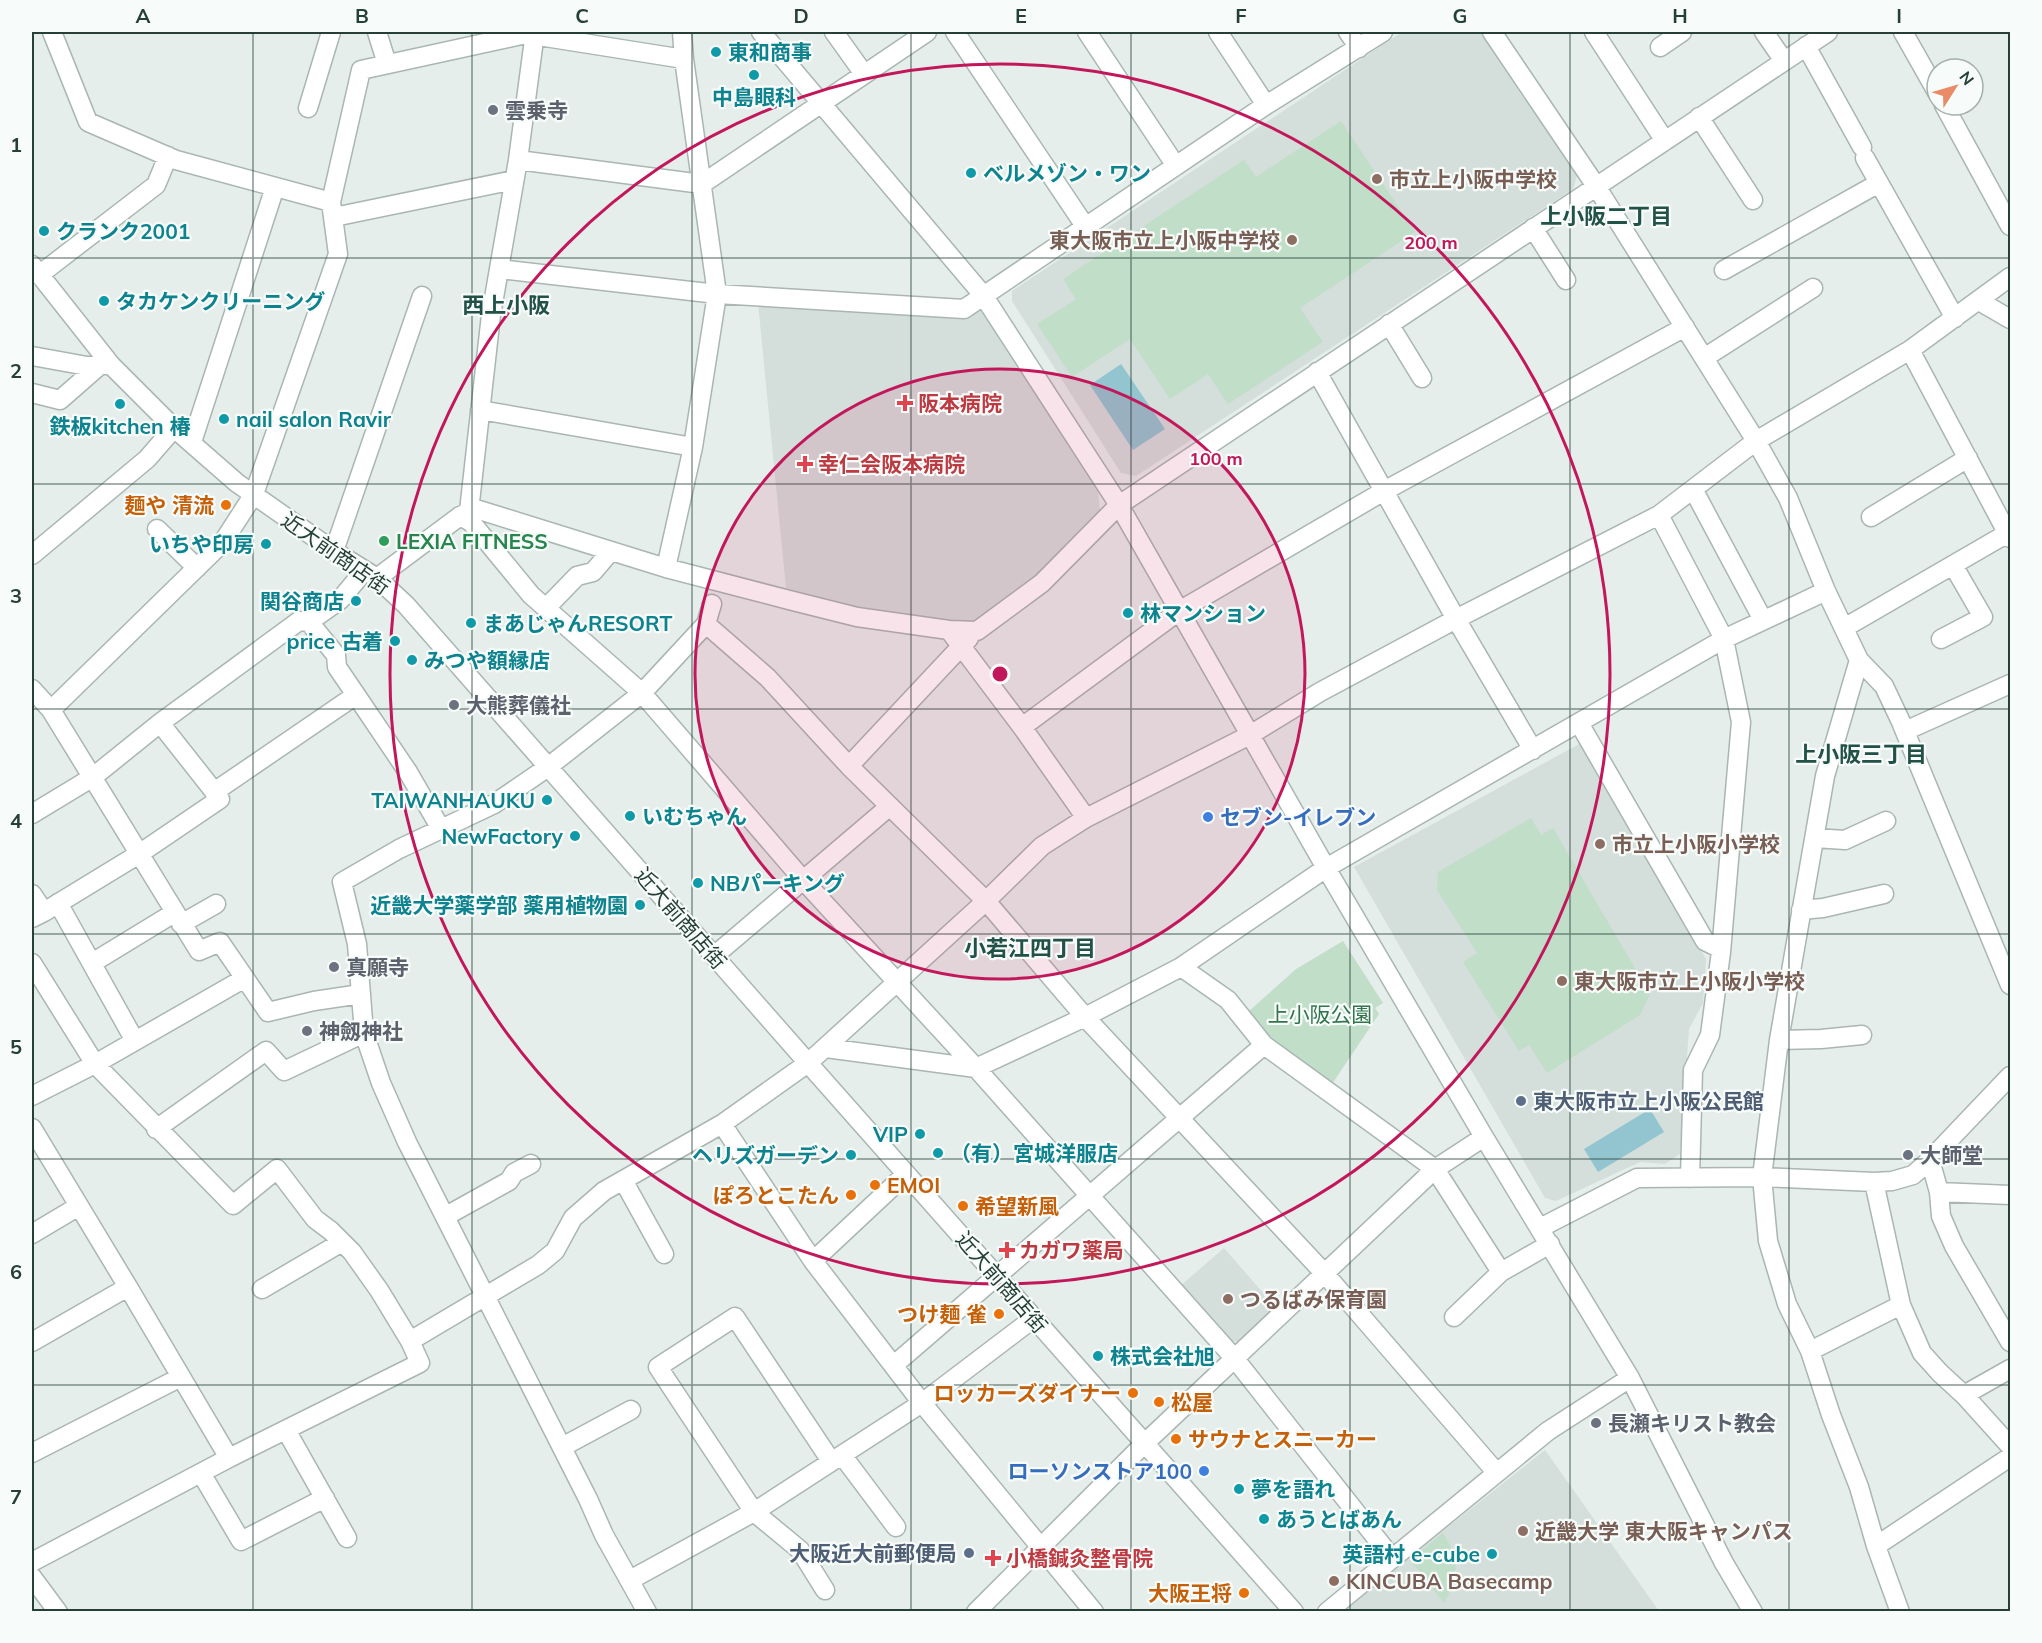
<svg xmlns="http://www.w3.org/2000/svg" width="2042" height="1643" viewBox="0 0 2042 1643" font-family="Mulish,'Noto Sans JP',sans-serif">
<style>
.built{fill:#d4deda}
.green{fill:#c1dec9}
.water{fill:#92c5cf}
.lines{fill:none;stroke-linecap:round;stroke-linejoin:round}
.minor-casing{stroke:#a9b6b2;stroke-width:21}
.minor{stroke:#fff;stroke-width:18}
.grid{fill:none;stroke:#264039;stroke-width:1.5;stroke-opacity:0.55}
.ring{fill:none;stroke:#c2185b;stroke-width:3}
.culture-dot{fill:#0f9aa8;stroke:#f7fbf9;stroke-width:2}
.worship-dot{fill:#6b7280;stroke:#f7fbf9;stroke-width:2}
.education-dot{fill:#8d6e63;stroke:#f7fbf9;stroke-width:2}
.health-dot{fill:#e0444e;stroke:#f7fbf9;stroke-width:2}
.food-dot{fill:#e8710a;stroke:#f7fbf9;stroke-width:2}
.leisure-dot{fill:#2e9e5b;stroke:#f7fbf9;stroke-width:2}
.shop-dot{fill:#3f7fe0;stroke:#f7fbf9;stroke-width:2}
.service-dot{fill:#5c6f8a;stroke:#f7fbf9;stroke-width:2}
.labels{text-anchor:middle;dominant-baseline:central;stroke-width:4.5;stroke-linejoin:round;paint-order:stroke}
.culture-label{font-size:21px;font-weight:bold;fill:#0d838f;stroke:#f7fbf9;text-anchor:start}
.worship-label{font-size:21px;font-weight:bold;fill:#5b616d;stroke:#f7fbf9;text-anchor:start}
.education-label{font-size:21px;font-weight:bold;fill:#785e54;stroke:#f7fbf9;text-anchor:start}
.health-label{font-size:21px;font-weight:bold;fill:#be3a42;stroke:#f7fbf9;text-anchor:start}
.food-label{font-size:21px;font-weight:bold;fill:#c56008;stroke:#f7fbf9;text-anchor:end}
.leisure-label{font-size:21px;font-weight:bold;fill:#27864d;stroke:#f7fbf9;text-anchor:start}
.street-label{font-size:21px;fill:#264039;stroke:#f7fbf9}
.shop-label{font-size:21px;font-weight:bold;fill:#366cbe;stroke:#f7fbf9;text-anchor:start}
.park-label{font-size:21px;fill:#32754d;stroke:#f7fbf9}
.service-label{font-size:21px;font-weight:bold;fill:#4e5e75;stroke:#f7fbf9;text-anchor:start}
.neighbourhood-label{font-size:22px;font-weight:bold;fill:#225147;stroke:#f7fbf9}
.centre{fill:#c2185b;stroke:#f7fbf9;stroke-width:3}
.ring-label{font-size:18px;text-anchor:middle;font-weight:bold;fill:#c2185b;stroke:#f7fbf9;stroke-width:4.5;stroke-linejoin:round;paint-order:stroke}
.neatline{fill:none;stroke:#264039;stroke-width:2}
.grid-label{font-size:20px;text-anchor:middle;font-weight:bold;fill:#264039}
</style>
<rect width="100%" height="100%" fill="#e6eeeb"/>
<path class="built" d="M1402 32H1483L1577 176 1573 189 1136 476 1121 473 1012 301V291Z
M758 303 965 314 982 308 1098 491 1100 511 1042 576 972 624 863 613 786 588Z
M1581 743 1706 959 1703 1003 1689 1029 1680 1154 1665 1164 1640 1162 1556 1201 1545 1198 1354 867Z
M1224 1248 1278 1310 1242 1341 1227 1342 1179 1287Z
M1545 1450 1659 1611 1341 1612Z"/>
<path class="green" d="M1341 121 1415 232 1300 308 1323 342 1228 404 1208 374 1170 399 1130 339 1072 377 1037 324 1076 299 1063 279 1244 160 1256 177Z
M1531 818 1541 835 1553 828 1650 994 1640 1015 1547 1073 1529 1045 1519 1051 1463 962 1477 953 1437 890 1438 872Z
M1343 941 1383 1003 1375 1008 1379 1014 1332 1084 1271 1040 1249 1011 1296 969Z
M1443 1533C1460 1559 1459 1577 1444 1603L1410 1560Z"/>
<path class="water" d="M1121 364 1165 429 1133 450 1090 385Z
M1650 1109 1664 1132 1598 1172 1584 1149Z"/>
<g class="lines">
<defs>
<path id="minor" d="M52 32 88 122 176 160 331 202
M377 32 387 64
M761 32 983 295 1119 505 1326 868 1484 1137 1630 1378 1724 1563 1753 1612
M834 32 864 74
M955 32 1085 226
M1087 32 1176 166
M1218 32 1266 105
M1348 32 1359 48
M1492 32 1596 186 1756 441 1788 498 1826 591 1859 660 1884 686 1901 722 2010 985
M1594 32 1665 141
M1764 32 1784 61
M1903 32 1937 92
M1806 46 1862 147
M1660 47 1682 32
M1944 105 2010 226
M308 108 331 32
M1699 117 1753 200
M1865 158 1955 318
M518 160 702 184 927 32
M334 217 514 180
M1533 228 1566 280
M32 265 111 365 174 428 237 483 334 551 377 578 406 605 808 1063 1294 1612
M499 269 717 294 964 309 1266 105 1383 32
M1724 270 1879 183
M39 275 156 185 168 156
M1979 301 2010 319
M1389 324 1422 378
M1910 350 2010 538
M32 356 87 366 104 365
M1704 358 1813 288
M1317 372 1456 619 1533 750
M32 393 60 400 100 365
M480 410 693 447
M192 442 275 187
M1693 489 1763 620
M469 511 491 315 518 160 535 32
M1659 515 1724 639 1741 722 1721 952 1710 1035 1693 1070 1690 1178
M460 516 471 522 531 595 642 693 804 881 976 1068 1235 1359 1392 1558
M1871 517 1968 458
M157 529 197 568
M334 551 422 296
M32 555 147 459 174 428
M666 568 693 447 717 294 684 59 682 32
M377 578 460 516 476 509 666 568 793 601 857 617 949 630 1022 727 1086 818
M546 608 577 576 593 572 611 551
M706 624 768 678 849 766 986 901 1085 1017 1325 1274 1496 1472
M1844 628 2008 533
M949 630 977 631 1042 583 1119 505 1828 32
M1941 639 1983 617 1953 565
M1859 660 1825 776 1779 1040 1762 1177 1768 1241 1787 1304 1810 1351 1831 1415 1859 1487 1876 1546 1900 1612
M32 689 51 710 199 951 220 942 268 1012 314 1001 361 994
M356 695 408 772 441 829
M51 710 223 542 254 494 338 254 331 202 361 70 526 34 684 59
M1579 723 1705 941 1721 949
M1022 727 1179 611 1384 491 1685 327
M1905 731 2010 684
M849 766 969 638
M214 792 356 695 337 667 336 655 309 622
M32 814 93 777 160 723 299 621 309 622 340 600 364 571
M1815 838 1845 840 1886 821
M32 894 44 912 32 918
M58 903 135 1041
M1801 910 1823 908 1884 894
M44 912 139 854 220 799 160 723
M181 924 216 904
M714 956 890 806
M32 963 95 1064 233 1205 277 1169 315 1219 331 1231 352 1252 379 1290 410 1341
M92 963 174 913
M1779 1040 1821 1039 1862 1035
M1264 1045 1435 1169 1501 1272 1550 1244
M826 1048 976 1068 1085 1017 1181 967
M32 1096 95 1064 245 978
M722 1124 813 1261 922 1403 1094 1612
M32 1128 128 1287 229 1458
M156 1129 266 1051 284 1071 364 1033
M1930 1160 1939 1192 2010 1195
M623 1180 664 1254
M1874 1182 1901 1305 1922 1353 1940 1373 1964 1395 2010 1446
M1939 1192 1941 1216 1954 1246 2010 1342
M446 1216 509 1181 514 1173 531 1164
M1540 1228 1637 1178 1762 1177 1874 1182 1892 1181 1913 1175 1930 1160 2010 1076
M32 1234 79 1206
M813 1261 906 1174
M262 1289 342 1242
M1454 1317 1501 1272
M32 1342 128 1287
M1810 1351 1901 1305
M894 1365 1264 1045 1228 1000 1181 967 1326 868 1724 639 1826 591
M1964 1395 2010 1369
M286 1430 347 1538
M562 1447 631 1410
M32 1453 181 1377
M842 1455 896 1527
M201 1473 241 1541 325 1498
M1876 1546 2010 1457
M32 1562 229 1458 420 1363 410 1341 538 1265 555 1251 573 1218 604 1191 722 1124 808 1063 986 901 1042 846 1086 818 1250 735 1320 692 1456 619 1659 515 1756 441 1910 350 2010 277
M32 1577 58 1612
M630 1580 754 1512 922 1403 1034 1318
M825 1590 800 1550 754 1512 658 1367 735 1317 831 1461
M647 1612 604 1535 588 1499 407 1142 381 1083 364 1033 357 944 342 882 399 849 494 804 548 767 642 693 706 624 712 604
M976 1612 1145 1443 1435 1169 1484 1137
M1327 1612 1548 1431 1630 1378"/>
</defs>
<use href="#minor" class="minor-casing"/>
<use href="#minor" class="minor"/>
</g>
<path class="grid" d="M253 32V1612M472 32V1612M692 32V1612M911 32V1612M1131 32V1612M1350 32V1612M1570 32V1612M1789 32V1612M32 258H2010M32 484H2010M32 709H2010M32 934H2010M32 1159H2010M32 1385H2010"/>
<circle cx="1000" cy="674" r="305" fill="#c2185b" fill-opacity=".12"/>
<g class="ring">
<circle cx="1000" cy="674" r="305"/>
<circle cx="1000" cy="674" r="610"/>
</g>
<g class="culture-dot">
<circle cx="716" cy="52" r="6"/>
<circle cx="754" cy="75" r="6"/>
<circle cx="971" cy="173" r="6"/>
<circle cx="44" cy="231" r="6"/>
<circle cx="104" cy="301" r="6"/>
<circle cx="120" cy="404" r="6"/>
<circle cx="224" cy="419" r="6"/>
<circle cx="266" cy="544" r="6"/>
<circle cx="356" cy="601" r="6"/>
<circle cx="1128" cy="613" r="6"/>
<circle cx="471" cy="623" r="6"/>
<circle cx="395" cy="641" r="6"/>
<circle cx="412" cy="660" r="6"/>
<circle cx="547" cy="800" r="6"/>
<circle cx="630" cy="816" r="6"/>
<circle cx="575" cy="836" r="6"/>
<circle cx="698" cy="883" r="6"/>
<circle cx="640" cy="905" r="6"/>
<circle cx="920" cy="1134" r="6"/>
<circle cx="938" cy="1153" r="6"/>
<circle cx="851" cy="1155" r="6"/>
<circle cx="1098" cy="1356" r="6"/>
<circle cx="1239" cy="1489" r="6"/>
<circle cx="1264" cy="1519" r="6"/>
<circle cx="1492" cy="1554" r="6"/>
</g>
<g class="worship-dot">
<circle cx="493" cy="110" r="6"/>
<circle cx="454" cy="705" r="6"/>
<circle cx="334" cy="967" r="6"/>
<circle cx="307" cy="1031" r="6"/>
<circle cx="1908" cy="1155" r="6"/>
<circle cx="1596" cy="1423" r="6"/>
</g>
<g class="education-dot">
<circle cx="1377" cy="179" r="6"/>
<circle cx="1292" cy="240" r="6"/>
<circle cx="1600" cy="844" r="6"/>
<circle cx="1562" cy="981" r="6"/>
<circle cx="1228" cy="1299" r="6"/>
<circle cx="1523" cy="1531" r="6"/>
<circle cx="1334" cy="1581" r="6"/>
</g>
<g class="health-dot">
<path d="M902 394h6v6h6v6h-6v6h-6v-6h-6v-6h6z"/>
<path d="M802 455h6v6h6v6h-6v6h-6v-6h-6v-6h6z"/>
<path d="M1004 1241h6v6h6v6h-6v6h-6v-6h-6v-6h6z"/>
<path d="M990 1549h6v6h6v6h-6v6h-6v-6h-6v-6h6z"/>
</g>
<g class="food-dot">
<circle cx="226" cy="505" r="6"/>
<circle cx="875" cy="1185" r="6"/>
<circle cx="851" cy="1195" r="6"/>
<circle cx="963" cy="1206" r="6"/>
<circle cx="999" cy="1314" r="6"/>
<circle cx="1133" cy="1393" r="6"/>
<circle cx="1159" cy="1402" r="6"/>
<circle cx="1176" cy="1439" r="6"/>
<circle cx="1244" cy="1593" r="6"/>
</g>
<circle class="leisure-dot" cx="384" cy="541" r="6"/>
<g class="shop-dot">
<circle cx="1208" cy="817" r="6"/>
<circle cx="1204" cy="1471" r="6"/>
</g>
<g class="service-dot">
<circle cx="1521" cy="1101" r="6"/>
<circle cx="969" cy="1553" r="6"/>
</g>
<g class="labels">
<g class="culture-label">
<text x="728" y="52">東和商事</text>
<text x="754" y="97" text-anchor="middle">中島眼科</text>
<text x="983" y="173">ベルメゾン・ワン</text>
<text x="56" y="231">クランク2001</text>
<text x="116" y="301">タカケンクリーニング</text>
<text x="236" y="419">nail salon Ravir</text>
<text x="120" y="426" text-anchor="middle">鉄板kitchen 椿</text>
<text x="254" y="544" text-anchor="end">いちや印房</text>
<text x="344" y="601" text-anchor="end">関谷商店</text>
<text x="1140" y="613">林マンション</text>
<text x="483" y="623">まあじゃんRESORT</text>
<text x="383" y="641" text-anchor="end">price 古着</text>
<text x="424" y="660">みつや額縁店</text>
<text x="535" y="800" text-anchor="end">TAIWANHAUKU</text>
<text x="642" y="816">いむちゃん</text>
<text x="563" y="836" text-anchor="end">NewFactory</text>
<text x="710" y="883">NBパーキング</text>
<text x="628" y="905" text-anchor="end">近畿大学薬学部 薬用植物園</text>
<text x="908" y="1134" text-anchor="end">VIP</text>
<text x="950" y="1153">（有）宮城洋服店</text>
<text x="839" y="1155" text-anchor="end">ヘリズガーデン</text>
<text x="1110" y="1356">株式会社旭</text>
<text x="1251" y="1489">夢を語れ</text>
<text x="1276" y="1519">あうとばあん</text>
<text x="1480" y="1554" text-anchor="end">英語村 e-cube</text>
</g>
<g class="worship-label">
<text x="505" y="110">雲乗寺</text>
<text x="466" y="705">大熊葬儀社</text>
<text x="346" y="967">真願寺</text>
<text x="319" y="1031">神劔神社</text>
<text x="1920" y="1155">大師堂</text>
<text x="1608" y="1423">長瀬キリスト教会</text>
</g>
<g class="education-label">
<text x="1389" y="179">市立上小阪中学校</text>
<text x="1280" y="240" text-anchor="end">東大阪市立上小阪中学校</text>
<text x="1612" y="844">市立上小阪小学校</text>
<text x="1574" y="981">東大阪市立上小阪小学校</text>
<text x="1240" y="1299">つるばみ保育園</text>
<text x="1535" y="1531">近畿大学 東大阪キャンパス</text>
<text x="1346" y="1581">KINCUBA Basecamp</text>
</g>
<g class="health-label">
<text x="918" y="403">阪本病院</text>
<text x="818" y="464">幸仁会阪本病院</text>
<text x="1019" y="1250">カガワ薬局</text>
<text x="1006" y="1558">小橋鍼灸整骨院</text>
</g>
<g class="food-label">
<text x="214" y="505">麺や 清流</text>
<text x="887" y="1185" text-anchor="start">EMOI</text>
<text x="839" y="1195">ぽろとこたん</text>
<text x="975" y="1206" text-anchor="start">希望新風</text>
<text x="987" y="1314">つけ麺 雀</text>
<text x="1121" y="1393">ロッカーズダイナー</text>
<text x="1171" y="1402" text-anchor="start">松屋</text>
<text x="1188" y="1439" text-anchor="start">サウナとスニーカー</text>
<text x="1232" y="1593">大阪王将</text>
</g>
<g class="leisure-label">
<text x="396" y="541">LEXIA FITNESS</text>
</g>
<g class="street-label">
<text transform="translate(336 553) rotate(35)">近大前商店街</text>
<text transform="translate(681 918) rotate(49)">近大前商店街</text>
<text transform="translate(1002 1282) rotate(49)">近大前商店街</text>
</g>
<g class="shop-label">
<text x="1220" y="817">セブン-イレブン</text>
<text x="1192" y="1471" text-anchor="end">ローソンストア100</text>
</g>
<g class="park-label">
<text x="1320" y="1014">上小阪公園</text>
</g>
<g class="service-label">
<text x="1533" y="1101">東大阪市立上小阪公民館</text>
<text x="957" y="1553" text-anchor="end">大阪近大前郵便局</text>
</g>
<g class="neighbourhood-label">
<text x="1606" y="216">上小阪二丁目</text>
<text x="506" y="305">西上小阪</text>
<text x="1861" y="754">上小阪三丁目</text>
<text x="1030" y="948">小若江四丁目</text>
</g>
</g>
<circle cx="1000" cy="674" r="9" class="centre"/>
<g class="ring-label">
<text x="1431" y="249">200 m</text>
<text x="1216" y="465">100 m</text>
</g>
<rect width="2042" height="1643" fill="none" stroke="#f7fbf9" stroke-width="66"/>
<g transform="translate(1955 87) rotate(53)"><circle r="28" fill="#f7fbf9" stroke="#a3b0ac" stroke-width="1.5"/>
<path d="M0-4.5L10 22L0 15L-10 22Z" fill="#ea8b68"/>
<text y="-9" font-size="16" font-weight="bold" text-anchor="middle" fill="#264039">N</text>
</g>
<rect x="33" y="33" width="1976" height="1577" class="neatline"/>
<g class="grid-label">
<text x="143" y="23">A</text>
<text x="362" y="23">B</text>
<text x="582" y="23">C</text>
<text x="801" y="23">D</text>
<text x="1021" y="23">E</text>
<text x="1241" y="23">F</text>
<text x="1460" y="23">G</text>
<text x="1680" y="23">H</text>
<text x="1899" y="23">I</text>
<text x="16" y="152">1</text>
<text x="16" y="378">2</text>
<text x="16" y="603">3</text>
<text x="16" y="828">4</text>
<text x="16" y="1054">5</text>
<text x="16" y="1279">6</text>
<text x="16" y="1504">7</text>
</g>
</svg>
